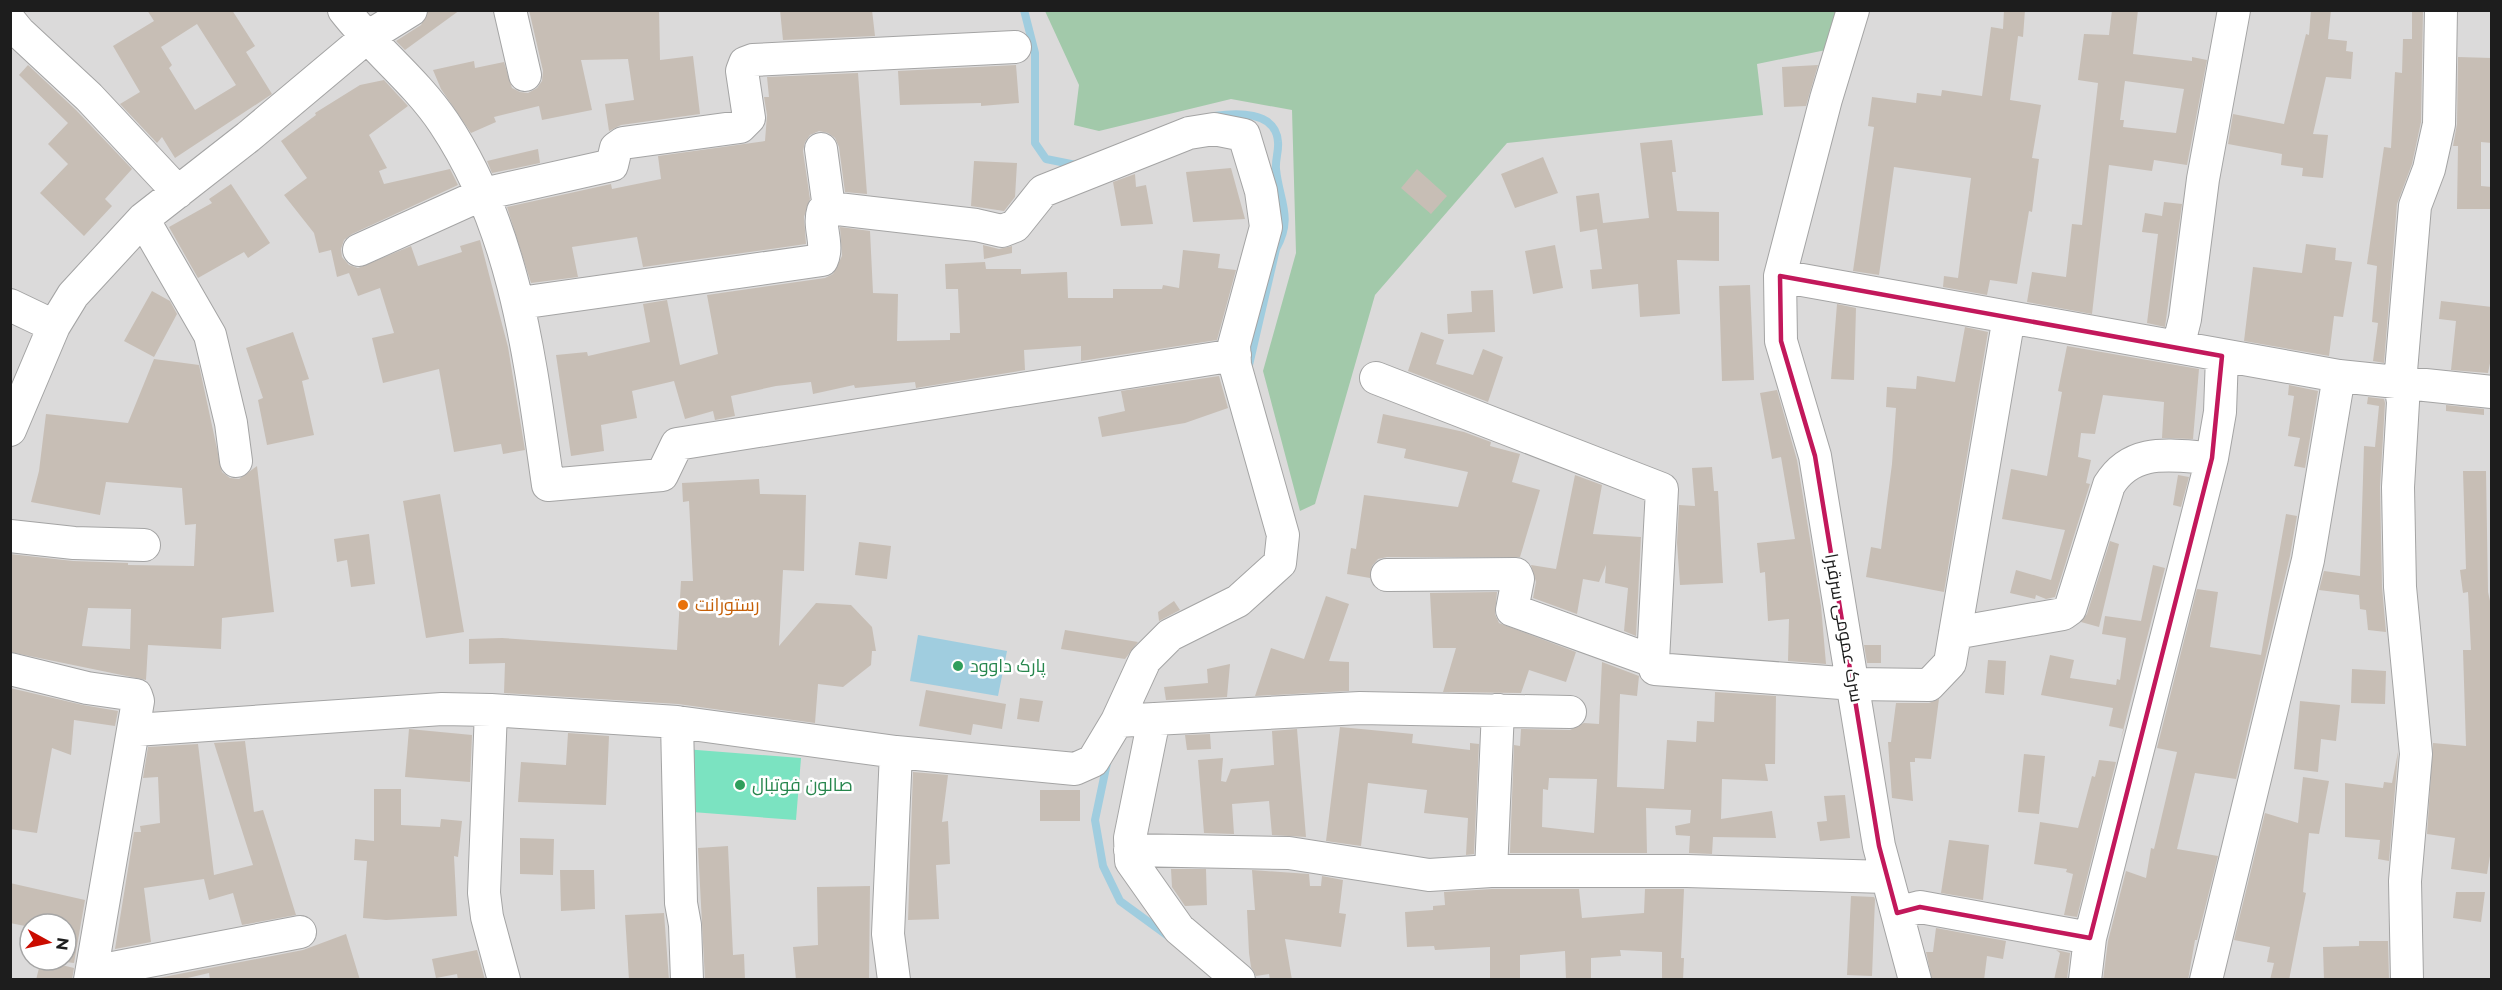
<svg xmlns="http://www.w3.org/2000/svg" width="2502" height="990" viewBox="0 0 2502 990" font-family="Montserrat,Cairo,sans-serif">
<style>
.residential{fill:#dbdada;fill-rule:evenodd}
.cemetery{fill:#a2c9aa}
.pitch{fill:#7be3c1}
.water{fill:#a0cddf}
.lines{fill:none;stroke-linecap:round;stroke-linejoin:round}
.stream{stroke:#a0cddf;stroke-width:8}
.building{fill:#c7beb5;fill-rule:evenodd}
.minor-casing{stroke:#a4a4a4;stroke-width:34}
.minor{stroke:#fff;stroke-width:32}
.marked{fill:none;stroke:#c2185b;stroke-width:4.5;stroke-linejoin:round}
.food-dot{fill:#e8710a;stroke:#fff;stroke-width:2}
.leisure-dot{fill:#2e9e5b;stroke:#fff;stroke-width:2}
.labels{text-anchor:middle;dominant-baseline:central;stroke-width:5;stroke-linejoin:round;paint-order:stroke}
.food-label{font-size:18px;fill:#c56008;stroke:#fff;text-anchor:start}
.street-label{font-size:18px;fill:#1d1d1d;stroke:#fff}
.leisure-label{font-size:18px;fill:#27864d;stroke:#fff;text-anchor:start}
</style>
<rect width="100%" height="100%" fill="#efebe2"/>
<path class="residential" d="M10 11H2491V979H11ZM30 924H66V960H30Z"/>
<path class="cemetery" d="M1045 11H1836L1826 50 1757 64 1763 115 1507 143 1375 295 1315 504 1300 511 1263 371 1296 253 1292 110 1231 99 1099 131 1074 125 1079 85Z"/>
<path class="pitch" d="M684 749 801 758 796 820 679 811Z"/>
<path class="water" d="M918 635 1007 651 998 696 910 681Z"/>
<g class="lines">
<path class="stream" d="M1024 10 1035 53V143L1046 159 1076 165
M1214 116C1235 113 1276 110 1278 142 1279 151 1275 160 1276 169 1279 201 1294 217 1276 249L1249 365
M1107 763 1095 820 1103 866 1120 901 1168 936"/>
</g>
<path class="building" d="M147 10H232L255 46 246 52 272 94 175 158 162 137 157 143 120 104 140 92 113 46 154 21ZM197 24 236 85 195 110 169 68 172 65 161 47Z
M429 10H460L405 50 396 41 421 25Z
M529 10H659L660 60 693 56 700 114 621 125 609 131 605 104 634 100 628 59 581 60 592 110 542 120 539 106 494 117 496 122 471 133 441 89 433 70 474 61 475 68 504 62 512 88 520 92 528 93 537 88 542 81 543 71Z
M780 10H872L875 36 783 40Z
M2004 10H2025L2023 37 2018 36 2010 100 2041 105 2032 158 2039 159 2032 212 2029 211 2017 284 1990 280 1987 295 1943 287 1944 276 1958 278 1971 178 1894 167 1879 275 1853 271 1874 127 1868 126 1872 97 1916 103 1917 93 1941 96 1942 90 1982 96 1991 27 2003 29Z
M2112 10H2138L2133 54 2192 61V57L2207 60 2187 165 2154 160 2152 171 2109 165 2092 314 2027 302 2032 272 2066 277 2072 224 2082 225 2098 83 2078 80 2084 34 2109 35ZM2125 81 2184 89 2176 133 2123 127 2124 120H2120Z
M2311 10H2331L2328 39 2347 41 2346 51 2353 52 2351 79 2326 77 2313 134 2328 135 2323 178 2302 176 2303 168 2281 165 2282 154 2228 144 2233 114 2284 124 2306 34 2309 35Z
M2412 10H2423L2421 122 2412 164 2397 204 2384 363 2373 361 2378 323 2372 322 2377 266 2367 264 2384 147 2391 148 2395 72 2402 73 2403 39H2412Z
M2458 57 2492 58V143L2481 142V186L2492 187V209H2457L2458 146H2453L2457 124Z
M28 65 76 110 132 169 105 199 112 206 84 236 40 193 68 164 48 144 68 123 19 75Z
M1016 65 1019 103 981 106V103L900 105 898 71Z
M1818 65 1806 106 1784 107 1782 67Z
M858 73 867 194 845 192 839 147 835 138 828 133 819 131 810 135 805 142 803 151 810 199 804 217 806 244 643 267 637 237 572 247 578 277 531 283 507 207 611 184 612 189 661 179 658 156 765 141 767 115 764 97H769L767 77Z
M384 80 408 106 369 135 387 168 379 171 384 184 450 169 458 185 352 234 344 240 341 249 342 257 349 265 358 268 411 246 418 266 462 252 460 246 480 240 508 347 525 450 503 454 501 444 454 452 439 369 383 383 372 338 394 333 380 288 358 296 349 273 337 277 331 250 319 253 314 233 284 195 307 178 281 141 316 115 315 113 360 85Z
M1672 140 1676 172H1672L1677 211 1719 212V261L1677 260 1680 314 1640 317 1638 284 1592 289 1590 270 1602 269 1597 229 1580 232 1576 196 1599 193 1603 223 1649 218 1640 143Z
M538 149 540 163 492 173 487 161Z
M1543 157 1558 193 1515 208 1501 174Z
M974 161 1017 163 1015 197 1004 211 971 206Z
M1231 168 1245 219 1193 222 1186 172Z
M1417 169 1447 196 1431 214 1401 188Z
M1135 174 1136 187 1146 185 1153 224 1121 226 1113 182Z
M231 184 270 243 248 258 244 252 198 278 169 227 212 203 209 199Z
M2164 202 2182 204 2165 327 2147 323 2158 234 2142 232 2145 213 2162 216Z
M840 227 870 231 873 293 898 294 897 341 950 340V333H960L958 289H946L945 264 985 262 986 269H1021V274L1067 272 1068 298H1113V289H1162L1163 285 1179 288 1183 250 1220 254 1218 268 1236 270 1217 340 1081 361V346L1024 350 1025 370 916 388 915 382 855 388 854 385 813 394 811 382 776 386 731 396 735 416 715 420 713 411 685 419 674 381 632 391 637 418 601 425 604 451 571 456 556 355 587 352 588 356 650 342 643 304 667 300 680 365 718 354 707 295 825 278 833 274 842 256Z
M2306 244 2336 248 2335 260 2352 262 2343 317 2334 316 2329 356 2244 341 2253 267 2302 273Z
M983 245 999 249 1012 246V253L984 259Z
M1555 245 1563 288 1533 294 1525 251Z
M1750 285 1754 380 1722 381 1719 286Z
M1493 290 1495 332 1448 334 1447 314 1472 312 1471 291Z
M152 291 170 301 177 314 154 357 124 341Z
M2441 301 2492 307V353L2488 373 2451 370 2456 321 2439 319Z
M1837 304 1856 308 1854 380 1831 379Z
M1965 327 1988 332 1944 592 1866 577 1871 547 1881 549 1892 464 1896 408 1886 407 1887 387 1916 389 1917 376 1955 382Z
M293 332 309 379 302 381 314 435 267 445 258 400 263 398 246 348Z
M1421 332 1444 340 1436 364 1473 375 1483 349 1503 357 1488 402 1408 371Z
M2067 346 2199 369 2193 439 2162 438 2164 402 2103 395 2095 434 2081 433 2078 457 2091 460 2086 483 2090 484 2055 597 2046 599 2036 595 2035 599 2010 593 2016 570 2051 580 2065 530 2002 519 2011 469 2047 476 2062 392 2058 391Z
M154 359 199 365 222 472 230 478 239 479 257 466 274 612 222 618 221 649 148 645 146 680 10 652V554L73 561 128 563V565L194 566 196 524 185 525 182 488 106 482 100 515 31 502 39 471 46 414 128 423ZM88 608 131 609 130 649 82 646Z
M1219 376 1228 408 1185 423 1102 437 1098 417 1125 411 1121 391Z
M2289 385 2318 391 2305 468 2294 466 2300 438 2288 436 2294 396 2288 395Z
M1777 390 1797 460 1821 606 1826 664 1788 661 1789 619 1768 621 1765 572 1760 573 1757 543 1795 539 1781 457 1772 459 1760 393Z
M2368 397 2384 399 2385 403 2380 487 2382 587 2386 632 2368 630 2366 610 2360 609 2359 595 2319 590 2324 571 2360 576 2364 446 2375 447 2379 406 2367 404Z
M2446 405 2484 409V415L2446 411Z
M1383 414 1464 432 1491 442 1490 446 1520 454 1512 482 1540 490 1520 557H1387L1378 559 1372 566 1370 578 1347 574 1351 548 1356 549 1364 495 1458 507 1468 472 1404 458 1406 449 1377 443Z
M1712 467 1714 491H1718L1723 583 1680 585 1677 543 1679 505 1695 506 1692 468Z
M2463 471H2486L2488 592 2492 610V844L2487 874 2451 869 2455 838 2427 834 2433 743 2466 746 2463 650H2471L2468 592 2463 593 2460 570 2466 569Z
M1575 475 1602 485 1593 534 1641 537 1636 636 1624 631 1628 588 1605 583 1606 565 1599 582 1583 579 1577 614 1533 598 1536 582 1531 565 1556 569Z
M2178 475 2189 477 2181 507 2173 505Z
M759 479 760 494 806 495 804 571 783 570 779 646 816 603 851 605 872 627 876 651H872L871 665 843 687 818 684 815 723 678 704 504 693 505 663 469 664V639L502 638 677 650 681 581H693L689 501 683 502 682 483Z
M440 494 464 632 426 638 403 501Z
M2286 514 2297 516 2290 556 2236 779 2195 773 2177 849 2218 856 2197 940H2195L2188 980H2103L2108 941 2126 871 2146 878 2151 848 2154 849 2177 752 2157 748 2197 589 2218 592 2210 647 2261 655Z
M369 534 375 584 351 587 347 560 337 562 334 539Z
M2110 541 2119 544 2099 627 2081 622 2087 614Z
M859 542 891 546 887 579 855 575Z
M2153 565 2165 568 2120 742 2124 729 2109 726 2113 708 2041 695 2050 655 2074 660 2070 678 2116 685 2117 679 2120 680 2126 638 2102 634 2105 616 2141 621Z
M1497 592 1495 614 1499 623 1576 652 1566 682 1529 670 1521 693 1443 692 1456 648H1433L1430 593Z
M1326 596 1349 604 1329 661 1349 662V691L1255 696 1271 648 1304 659Z
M1174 601 1180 610 1159 621 1158 612Z
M1065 630 1138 642 1125 659 1061 649Z
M1864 645H1881V663H1867Z
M1988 660 2006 661 2004 695 1985 693Z
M1602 662 1639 676 1637 696 1620 694 1617 787 1664 789 1667 740 1696 742 1697 721 1714 722 1715 692 1776 696 1775 764H1765L1768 781 1722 779 1721 819 1772 811 1776 838 1713 837 1712 854 1689 853 1690 836 1676 835 1675 826 1690 823 1691 810 1646 808 1647 853H1510L1514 745 1520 746 1521 729 1570 730 1584 723 1599 724ZM1549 778 1597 779 1594 833 1542 827 1543 789 1548 790Z
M1230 664 1227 697 1166 700 1164 687 1208 683 1207 669Z
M2352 669 2386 671 2385 704 2351 703Z
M10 688 83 705 118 711 115 726 74 720 71 755 52 748 37 833 10 829Z
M926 690 1006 704 1002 729 973 724 971 735 919 726Z
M1020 698 1043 701 1039 722 1017 719Z
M1939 699 1931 759 1915 758V762H1910L1913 801 1892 798 1888 742H1891L1896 703H1929Z
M2300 701 2340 705 2336 741 2321 739 2318 772 2294 769Z
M1340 727 1413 734 1412 743 1470 750V743L1479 744 1474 854 1466 855 1468 818 1424 813 1427 790 1368 783 1361 846 1326 841Z
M409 729 472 735 470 782 405 777Z
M1297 729 1306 837 1272 835 1269 801 1232 804 1234 834 1204 833 1198 760 1223 758 1221 781 1226 782 1231 769 1274 765 1272 731Z
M568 733 609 736 606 805 518 802 521 762 566 765Z
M1210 734 1211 749 1187 750 1185 735Z
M245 741 254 812 263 810 296 915 242 925 233 893 209 900 204 879 144 888 151 942 115 949 134 832H141L140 826 160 823 158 777 143 778 148 747 198 744 214 875 253 865 214 743Z
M2398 752V754L2389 861 2378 859 2380 840 2345 837V783L2383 788 2384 782 2392 783Z
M2024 754 2045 756 2039 814 2018 812Z
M2099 760 2116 762 2077 917 2064 915 2073 874 2066 872 2067 869 2034 864 2040 822 2078 828 2092 776 2095 777Z
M913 772 948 775 942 822 948 821 950 864 936 865 939 919 908 920Z
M2303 777 2329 781 2319 834 2309 833 2303 892 2306 893 2289 980H2270L2274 963 2267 962 2270 947 2234 940 2265 813 2298 823Z
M374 789H401V825L440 827 441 819 462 821 458 857 454 856 457 916 386 920 363 918 367 861 354 860 355 839 374 841Z
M1040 790H1080V821H1040Z
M1845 795 1850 838 1820 841 1817 822 1827 821 1824 796Z
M520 838 554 839 553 875 520 874Z
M1949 840 1989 845 1983 900 1941 893Z
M728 846 733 955 744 954 745 980H705L698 848Z
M1171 869H1206L1207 905 1185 906 1172 887Z
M560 870H594L595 909 561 911Z
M1252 870 1309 874 1310 886H1321L1322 876 1343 880 1339 913 1346 914 1341 947 1285 939 1292 980H1270L1269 974 1256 976 1251 967 1249 953 1247 910H1255Z
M10 883 85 900 74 963 66 962V924H30V927L10 923Z
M870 886 869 980H796L793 947 818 945 817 887Z
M1492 889H1579L1582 918 1644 913 1645 889H1684L1681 958H1684L1683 980H1662V952L1620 950 1621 956 1591 958V980H1566L1565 951 1520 955V980H1490V947L1435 950 1434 946 1407 947 1405 912 1433 910V906L1445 905 1444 892Z
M2456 892H2485L2481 922 2453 918Z
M1851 896 1874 897 1875 899 1872 976 1847 975Z
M664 913 669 980H629L625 915Z
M1936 928 2006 941 2003 959 1987 956 1984 980H1932L1926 952H1933Z
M346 934 360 980H210L209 973 179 980H148L303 950Z
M2359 941H2388L2389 980H2324L2323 947 2359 946Z
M477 950 485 980H458L457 974 436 978 432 959Z
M2056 950 2070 953 2067 980H2054L2060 953Z
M41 960 74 968 72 980H36Z"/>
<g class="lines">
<defs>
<path id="minor" d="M344 10C375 50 416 81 444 123 516 231 530 360 548 485L662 475 677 444 1235 355
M510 10 525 75
M1853 10 1826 99 1780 276 1781 341 1815 456 1879 846 1915 980
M10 21 19 32 89 97 178 192
M821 149 829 208
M143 219 210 335 231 423 236 461
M359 250 483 194 612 165 616 148 623 143 740 127 749 118 742 71 745 63 753 60 1015 47
M1780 276 2339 376 2492 392
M10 305 54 326
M2178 347 2185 319 2203 179 2234 10
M1376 378 1662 489 1653 661 1655 669 1854 684 1929 685 1950 663 2009 317
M10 430 54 326 73 295 143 219 248 137 366 38 411 10
M10 536 74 543 144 545
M1387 575 1516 574 1518 579 1512 610 1653 661
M1955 633 2063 614 2070 609 2109 485C2133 446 2173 456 2212 458
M10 669 87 688 136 695 138 701 90 980
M491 710 484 893 487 917 504 980
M1154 719 1130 838 1131 861 1179 929 1239 980
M1117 721 1360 708 1570 712
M677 722 681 903 685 925 687 980
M135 730 442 709 491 710 677 722 896 752 1075 769 1093 761 1117 721 1145 660 1170 635 1238 601 1280 563 1283 535 1235 365 1234 345 1266 227 1261 191 1244 135 1214 129 1189 133 1043 191 1015 226 1002 231 976 225 829 208 823 211C818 227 829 245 822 260L520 303
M1130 850 1289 853 1429 875 1491 871H1687L1886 877
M1491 871 1498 710
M1897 913 1920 907 2090 938
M92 972 300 932
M894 980 888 934 896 752
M2085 980 2090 938 2212 458 2220 412 2222 356
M2206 980 2308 560 2339 376
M2407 980 2405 881 2416 754 2400 587 2398 487 2403 402 2400 383 2415 206 2429 169 2439 124 2441 10"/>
</defs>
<use href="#minor" class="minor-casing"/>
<use href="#minor" class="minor"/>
</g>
<path class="marked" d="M1780 276 2222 356 2212 458 2090 938 1920 907 1897 913 1879 846 1815 456 1781 341Z"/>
<circle class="food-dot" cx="683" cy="605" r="6"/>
<g class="leisure-dot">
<circle cx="958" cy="666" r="6"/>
<circle cx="740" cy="785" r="6"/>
</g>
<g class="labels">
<g class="food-label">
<text x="695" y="605">رستورانت</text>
</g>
<g class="street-label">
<text transform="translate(1844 628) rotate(80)">سرک عمومی سرقبرا</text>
</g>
<g class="leisure-label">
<text x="970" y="666">پارک داوود</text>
<text x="752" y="785">صالون فوتبال</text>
</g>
</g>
<rect width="2502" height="990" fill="none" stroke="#1d1d1d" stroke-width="24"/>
<g transform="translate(48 942) rotate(98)"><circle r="28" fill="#ffffff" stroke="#a5a5a5" stroke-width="1.5"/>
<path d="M0-4.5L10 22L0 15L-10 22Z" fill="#ca0c00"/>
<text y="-9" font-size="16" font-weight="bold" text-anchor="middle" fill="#1d1d1d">N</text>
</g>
</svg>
